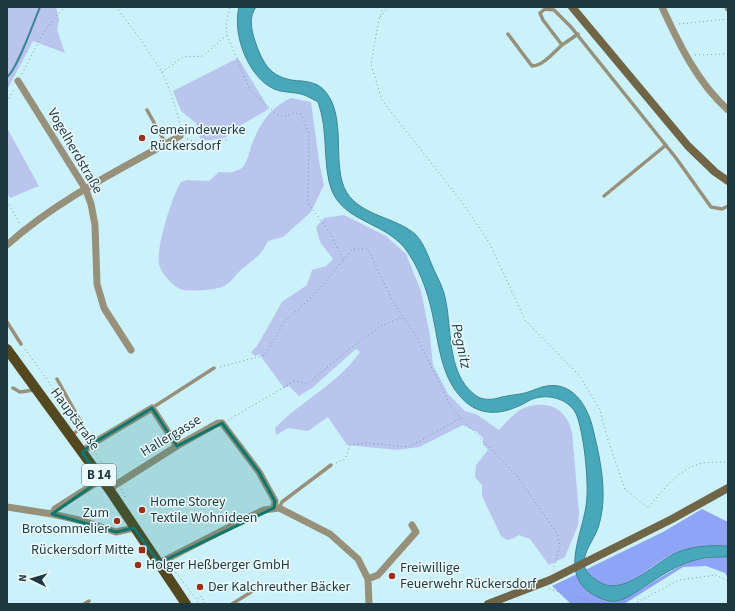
<svg xmlns="http://www.w3.org/2000/svg" width="735" height="611" viewBox="0 0 735 611" font-family="'Source Sans 3',sans-serif">
<style>
.green{fill:#bac5ed}
.forest{fill:#8fa4f6}
.water{fill:#49a7ba;stroke:#3c8695}
.lines{fill:none;stroke-linecap:round;stroke-linejoin:round}
.stream{stroke:#3c8695;stroke-width:2}
.path{stroke:#7899a1;stroke-width:1;stroke-dasharray:1 3;stroke-linecap:butt}
.lane{stroke:#97917c;stroke-width:3.5}
.street{stroke:#97917c;stroke-width:7}
.secondary{stroke:#706647;stroke-width:8}
.primary{stroke:#544821;stroke-width:10}
.marked{fill:#0f766e;fill-opacity:0.2;stroke:#0f766e;stroke-width:3;stroke-linejoin:round}
.poi-dot{fill:#982f1b;stroke:#edfafd;stroke-width:1.5}
.labels{text-anchor:middle;dominant-baseline:central;stroke-width:3;stroke-linejoin:round;paint-order:stroke}
.shield{fill:#edfafd;stroke:#5b7277;stroke-width:1}
.shield-label{font-size:13px;font-weight:bold;fill:#1d383e}
.poi-label{font-size:14px;fill:#1d383e;stroke:#edfafd;text-anchor:start}
.street-label{font-size:14px;fill:#1d383e;stroke:#edfafd}
.water-label{font-size:15px;font-style:italic;fill:#203d43;stroke:#edfafd}
</style>
<rect width="100%" height="100%" fill="#cbf2fb"/>
<path class="green" d="M7 7H56L59 19 57 30 65 53 33 41 7 90Z
M238 58 269 109 236 128 225 138 201 141 196 123 181 111 173 91Z
M291 98 311 102 319 161 324 185 311 212 283 237 268 241C261 256 254 259 242 269 235 275 231 283 222 287 215 290 187 292 180 289 172 285 160 272 159 264 156 246 172 197 181 182L187 180 209 181 219 172C227 173 236 173 243 167 247 162 249 153 251 147 258 126 270 107 291 98Z
M7 128 39 186 10 198 7 193Z
M344 215 386 236 406 254 421 291 430 336 433 365 448 394 465 411 476 414 499 430C505 423 514 413 522 409 546 399 566 407 572 432L579 512 578 525 565 557 549 565 530 539 519 535 514 538 507 540 501 536 482 496V485L475 477 476 465 488 450 483 444V438L477 432 463 425 419 447 397 450 347 445 328 417 308 431 288 428 276 435 275 428C302 400 338 384 360 352L356 349 312 388 299 396 289 386 284 388 259 354 255 356 251 352 257 346 282 302 307 285 312 270 326 266 333 259 320 242 316 227 324 218Z"/>
<path class="forest" d="M702 509 728 522V546C715 545 685 548 673 554 642 569 618 607 585 570L663 532Z
M718 557H728V578L725 573 706 566 683 567 624 604H571L552 586 577 574 578 580 630 595 680 566 693 560Z"/>
<path class="water" d="M239 7H256C249 17 251 27 254 38 263 65 271 80 302 81 309 82 317 83 323 89 349 115 330 166 347 193 362 216 395 217 415 234 423 242 427 253 431 263 435 273 441 283 444 293 453 326 445 372 475 395 483 401 492 400 502 397 509 395 517 395 525 393 533 391 539 387 547 386 572 382 586 404 592 425 600 458 609 495 598 528 594 539 584 551 584 563 584 572 594 579 601 583 624 595 653 565 672 555 688 546 710 545 728 546V557C716 557 703 557 692 561 675 566 659 577 645 586 637 591 626 600 616 601 612 602 604 600 600 598 553 578 586 532 587 496 588 476 584 435 577 416 571 400 551 394 536 398 530 399 526 403 521 405 498 416 476 416 459 395 442 375 439 347 434 322 430 299 422 274 409 254 389 222 346 224 332 191 322 166 329 131 318 102 311 98 304 94 296 93 289 92 281 92 274 89 248 77 232 34 239 7Z"/>
<g class="lines">
<path class="stream" d="M7 77C17 70 34 21 40 7"/>
<path class="path" d="M116 7 141 40 162 72 183 57 203 56 227 35 226 24 230 7
M384 7 379 19 371 64 382 100 464 205 490 244 525 320 579 375 600 410 608 440 625 489 648 508C663 490 679 468 703 463 711 462 720 462 728 462
M380 17 389 7
M679 24 728 19
M695 55 728 54
M162 72 171 94 182 129
M22 74C34 51 45 23 66 7
M7 102 14 89
M187 139 207 145 227 140
M7 201 20 224
M343 260 353 249H368L392 300 416 336 452 409 516 475 557 533 560 546 553 570
M25 349 63 402
M220 367 265 355 284 322 317 292 343 260 330 233 308 203 309 133 301 114 295 113 283 117 275 113 250 90 227 35
M228 420 295 381 307 384 357 343 381 326 403 317
M83 433 86 439
M94 451 113 478
M336 463 345 459 350 445 367 443 409 447 461 418
M121 489 126 498
M171 566 200 604
M549 589 589 600 596 604
M198 599 201 596 205 602 202 604
M634 604 679 580 716 575 728 581"/>
<path class="lane" d="M508 34 532 66C543 66 554 52 562 45
M578 34 562 45 543 20 540 13 545 9 554 10 571 27 676 158 711 207 722 209 728 206
M147 110 166 144
M604 196 666 145
M7 322 21 344
M57 379 82 424 81 428 71 436
M13 388 20 392 34 390
M152 408 214 368
M279 508 282 502 331 465
M84 604 89 601
M232 604 256 589"/>
<path class="street" d="M662 7C679 44 697 82 728 110
M728 7V8
M18 81 86 190 91 204 95 225 97 284 104 308 131 350
M7 245C57 200 121 169 180 136
M82 453 90 445 152 408 177 446
M109 489 177 446 218 423H222L259 472 275 501 274 508
M7 507 52 514 83 521 116 532 134 528
M52 514 55 509 102 479
M159 563 247 518 264 510 279 508 330 534 358 559 368 579 369 604
M368 579 378 575 416 532 412 525"/>
<path class="secondary" d="M572 7 688 146 715 172 728 181
M488 604 550 580 672 519 728 488"/>
<path class="primary" d="M7 349 109 489 186 604"/>
</g>
<path class="marked" d="M152 408 177 446 222 423 259 472 275 501 274 508 159 563 134 528 116 532 52 514 102 479 82 453 90 445Z"/>
<g class="poi-dot">
<circle cx="142" cy="138" r="4"/>
<circle cx="142" cy="510" r="4"/>
<circle cx="117" cy="521" r="4"/>
<rect x="138" y="546" width="8" height="8" rx="2"/>
<circle cx="138" cy="565" r="4"/>
<circle cx="392" cy="576" r="4"/>
<circle cx="200" cy="587" r="4"/>
</g>
<g class="labels">
<rect class="shield" x="82" y="464" width="34" height="22" rx="3"/>
<g class="shield-label">
<text x="99" y="475">B 14</text>
</g>
<g class="poi-label">
<text x="150" y="130">Gemeindewerke<tspan x="150" dy="16">Rückersdorf</tspan></text>
<text x="150" y="502">Home Storey<tspan x="150" dy="16">Textile Wohnideen</tspan></text>
<text x="109" y="513" text-anchor="end">Zum<tspan x="109" dy="16">Brotsommelier</tspan></text>
<text x="134" y="550" text-anchor="end">Rückersdorf Mitte</text>
<text x="146" y="565">Holger Heßberger GmbH</text>
<text x="400" y="568">Freiwillige<tspan x="400" dy="16">Feuerwehr Rückersdorf</tspan></text>
<text x="208" y="587">Der Kalchreuther Bäcker</text>
</g>
<g class="street-label">
<text transform="translate(75 151) rotate(60)">Vogelherdstraße</text>
<text transform="translate(75 419) rotate(54)">Hauptstraße</text>
<text transform="translate(171 436) rotate(-31)">Hallergasse</text>
</g>
<g class="water-label">
<text transform="translate(461 346) rotate(77)">Pegnitz</text>
</g>
</g>
<rect width="735" height="611" fill="none" stroke="#1d383e" stroke-width="16"/>
<g transform="translate(32 579) rotate(275)" stroke="#edfafd" stroke-width="3" paint-order="stroke">
<path d="M0-3L7 15L0 10L-7 15Z" fill="#1d383e"/>
<text y="-6" font-size="11" font-weight="bold" text-anchor="middle" fill="#1d383e">N</text>
</g>
</svg>
